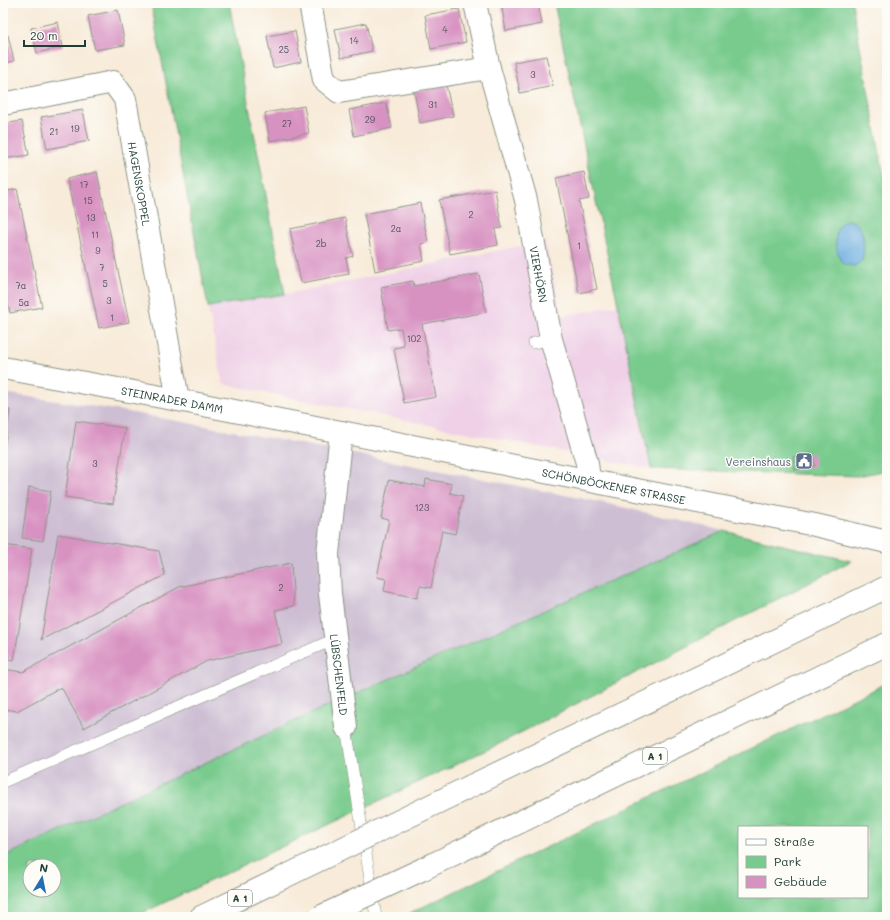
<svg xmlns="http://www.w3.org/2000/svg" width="890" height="920" viewBox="0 0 890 920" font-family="Mali,sans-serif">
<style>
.built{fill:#efd0e7}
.industrial{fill:#cdbed3}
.green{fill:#78cb8d;stroke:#4c8460;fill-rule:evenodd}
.water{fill:#6cade0;stroke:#46758a}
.building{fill:#d892c2}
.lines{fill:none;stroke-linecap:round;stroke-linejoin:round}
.service-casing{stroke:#8c9486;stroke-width:12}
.minor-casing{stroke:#8c9486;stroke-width:24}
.secondary-casing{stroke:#8c9486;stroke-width:24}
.motorway-casing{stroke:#8c9486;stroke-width:24}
.service{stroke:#fff;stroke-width:11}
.minor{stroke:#fff;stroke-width:22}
.secondary{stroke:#fff;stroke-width:22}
.motorway{stroke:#fff;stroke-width:22}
.motorway-bridge-casing{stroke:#8c9486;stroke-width:24;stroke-linecap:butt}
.motorway-bridge{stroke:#fff;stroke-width:22}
.labels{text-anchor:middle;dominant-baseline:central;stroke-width:3;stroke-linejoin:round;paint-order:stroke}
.number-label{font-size:9px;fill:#4d5258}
.shield{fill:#fdfcf7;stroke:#62766e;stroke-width:1}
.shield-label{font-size:10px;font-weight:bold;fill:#1f3d34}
.street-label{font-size:11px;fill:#1f3d34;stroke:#fdfcf7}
.service-label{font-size:11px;fill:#4e5e75;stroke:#fdfcf7;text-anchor:end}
</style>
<rect width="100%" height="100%" fill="#fdfcf7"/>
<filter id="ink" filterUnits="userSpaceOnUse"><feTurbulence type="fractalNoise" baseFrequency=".025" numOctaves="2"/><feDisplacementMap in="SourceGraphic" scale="8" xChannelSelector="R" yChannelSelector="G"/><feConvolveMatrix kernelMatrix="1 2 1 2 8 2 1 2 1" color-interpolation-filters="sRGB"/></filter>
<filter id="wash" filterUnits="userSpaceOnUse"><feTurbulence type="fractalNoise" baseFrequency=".012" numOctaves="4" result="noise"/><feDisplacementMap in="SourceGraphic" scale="16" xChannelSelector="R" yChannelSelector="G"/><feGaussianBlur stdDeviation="0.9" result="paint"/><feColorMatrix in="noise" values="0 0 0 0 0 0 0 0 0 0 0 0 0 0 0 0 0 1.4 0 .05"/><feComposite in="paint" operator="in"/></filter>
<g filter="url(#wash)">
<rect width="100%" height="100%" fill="#f8ebd9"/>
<path class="built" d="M545 241 562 316 618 305 651 469 223 384 208 307 285 294Z"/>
<path class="industrial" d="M3 393 123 411 329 449 605 503 724 531 323 708 3 857Z"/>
<path class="green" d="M151 3H229L285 294 208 307Z
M554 3H852L887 192V470L858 476 651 469 618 305Z
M724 531 851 561 499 744 134 917H3V857L323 708ZM30 866H54V890H30Z
M887 683V917H402ZM739 827H867V897H739Z"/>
<path class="water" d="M848 220C866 222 865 248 862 261L854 266 843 264C835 253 830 224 848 220Z"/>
<g id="blocks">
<path class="building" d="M501 3H538L542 24 506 31Z
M459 9 466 42 431 49 425 15Z
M118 10 125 45 95 50 88 16Z
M58 22 63 47 37 53 31 28Z
M366 23 372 51 341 58 335 29Z
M295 31 301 62 273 68 267 36Z
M8 35 14 61 3 64V36Z
M546 56 553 86 520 93 514 62Z
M446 85 453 116 420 123 414 91Z
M386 103 392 128 354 136 349 110Z
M304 106 309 133 270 141 265 113Z
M83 110 89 141 47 149 41 117Z
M22 121 29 155 3 159V124Z
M97 172 129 322 99 328 67 179Z
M584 172 589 199 579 201 597 289 579 293 556 178Z
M17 189 42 307 10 313 3 279V192Z
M495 190 502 228 495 229 498 245 450 254 439 200Z
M420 203 428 242 421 244 424 261 375 271 364 214Z
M345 218 353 256 346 258 349 274 301 283 290 229Z
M479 274 486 312 422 324 436 397 404 403 394 348 404 346 401 328 388 330 381 287 413 281 414 286Z
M3 409 10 410 4 449H3Z
M76 421 125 428 113 504 65 497Z
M813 453 815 466 795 470 793 457Z
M426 479 452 484 450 493 463 496 455 534 442 531 431 588 420 586 417 598 384 591 386 579 377 577 389 520 381 518 389 480 425 487Z
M29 487 51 491 43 541 22 538Z
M58 534 159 551 165 575 41 640Z
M3 545 32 549 14 660 3 658Z
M291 563 294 606 275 610 282 644 207 661 84 728 61 687 17 711 3 709V669L23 672 179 587Z"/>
</g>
</g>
<g filter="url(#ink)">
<use href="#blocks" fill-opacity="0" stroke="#8c9486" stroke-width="1"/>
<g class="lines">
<defs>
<path id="service" d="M534 343 551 339
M346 727 376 917
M3 782 335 639"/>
<g id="minor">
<path d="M310 3 324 80 339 92 489 68"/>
<path id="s1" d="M475 3 489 68 526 200 551 339 587 463 589 480"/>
<path id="s2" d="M3 104 113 82 125 99 178 400"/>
<path id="s3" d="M341 432 328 554 330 594 346 727"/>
</g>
<g id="secondary">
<path id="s4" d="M3 368 178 400 815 525 887 542"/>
</g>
<path id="motorway" d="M471 786 887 587
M423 869 887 644
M201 917 280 879"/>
</defs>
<use href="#service" class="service-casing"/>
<use href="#minor" class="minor-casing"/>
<use href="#secondary" class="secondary-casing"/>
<use href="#motorway" class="motorway-casing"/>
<use href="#service" class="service"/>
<use href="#minor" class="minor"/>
<use href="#secondary" class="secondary"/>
<use href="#motorway" class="motorway"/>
<defs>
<path id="motorway-bridge" d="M280 879 471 786
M320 917 423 869"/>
</defs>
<use href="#motorway-bridge" class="motorway-bridge-casing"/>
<use href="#motorway-bridge" class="motorway-bridge"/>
</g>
</g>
<defs>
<symbol id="civic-square" viewBox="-11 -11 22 22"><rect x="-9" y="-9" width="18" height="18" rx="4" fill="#5c6f8a" stroke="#fdfcf7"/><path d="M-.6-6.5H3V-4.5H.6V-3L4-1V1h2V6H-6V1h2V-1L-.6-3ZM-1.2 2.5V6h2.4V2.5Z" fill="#fff"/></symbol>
</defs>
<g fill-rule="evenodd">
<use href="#civic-square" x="794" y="451" width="20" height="20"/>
</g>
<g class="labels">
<g class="number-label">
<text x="445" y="29">4</text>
<text x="354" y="40">14</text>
<text x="284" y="49">25</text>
<text x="533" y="74">3</text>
<text x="433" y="104">31</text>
<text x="370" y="119">29</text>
<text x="287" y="123">27</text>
<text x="75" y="128">19</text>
<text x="54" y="131">21</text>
<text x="84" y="184">17</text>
<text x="88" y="200">15</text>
<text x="471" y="214">2</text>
<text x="91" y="217">13</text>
<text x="396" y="228">2a</text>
<text x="95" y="234">11</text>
<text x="321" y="243">2b</text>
<text x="579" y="245">1</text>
<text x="98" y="250">9</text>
<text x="102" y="267">7</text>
<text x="105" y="283">5</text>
<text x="21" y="285">7a</text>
<text x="109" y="300">3</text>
<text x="24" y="302">5a</text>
<text x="112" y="317">1</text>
<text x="414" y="338">102</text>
<text x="95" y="463">3</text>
<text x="422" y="507">123</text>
<text x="281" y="587">2</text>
</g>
<g class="shield">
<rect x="643" y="748" width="24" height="16" rx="3"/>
<rect x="228" y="890" width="24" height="16" rx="3"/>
</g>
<g class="shield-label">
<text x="655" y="756">A 1</text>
<text x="240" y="898">A 1</text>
</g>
<g class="street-label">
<text stroke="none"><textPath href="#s2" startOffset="219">HAGENSKOPPEL</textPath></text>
<text stroke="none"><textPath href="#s1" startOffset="279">VIERHÖRN</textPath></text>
<text stroke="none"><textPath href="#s4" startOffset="172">STEINRADER DAMM</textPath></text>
<text stroke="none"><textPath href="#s4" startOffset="622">SCHÖNBÖCKENER STRASSE</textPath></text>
<text stroke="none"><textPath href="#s3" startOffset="244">LÜBSCHENFELD</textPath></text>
</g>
<g class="service-label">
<text x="791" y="461">Vereinshaus</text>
</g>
</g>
<rect width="890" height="920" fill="none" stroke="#fdfcf7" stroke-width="16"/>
<rect x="738" y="826" width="130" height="72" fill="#fdfcf7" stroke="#a4b0a9"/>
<rect x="746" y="839" width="20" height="6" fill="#ffffff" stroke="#a4b0a9"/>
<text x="774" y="846" font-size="12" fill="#1f3d34">Straße</text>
<rect x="746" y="856" width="20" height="12" fill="#78cb8d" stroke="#a4b0a9"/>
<text x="774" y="866" font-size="12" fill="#1f3d34">Park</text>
<rect x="746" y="876" width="20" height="12" fill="#d892c2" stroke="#a4b0a9"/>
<text x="774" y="886" font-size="12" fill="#1f3d34">Gebäude</text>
<g transform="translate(42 878) rotate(10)"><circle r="19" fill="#fdfcf7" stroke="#a4b0a9"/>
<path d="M0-3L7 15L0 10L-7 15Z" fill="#1f6fb2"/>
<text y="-6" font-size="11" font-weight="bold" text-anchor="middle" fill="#1f3d34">N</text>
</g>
<path d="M24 40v6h61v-6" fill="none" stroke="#1f3d34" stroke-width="2"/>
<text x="30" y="40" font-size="12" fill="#1f3d34" stroke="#fdfcf7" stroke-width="3" paint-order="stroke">20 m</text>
</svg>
